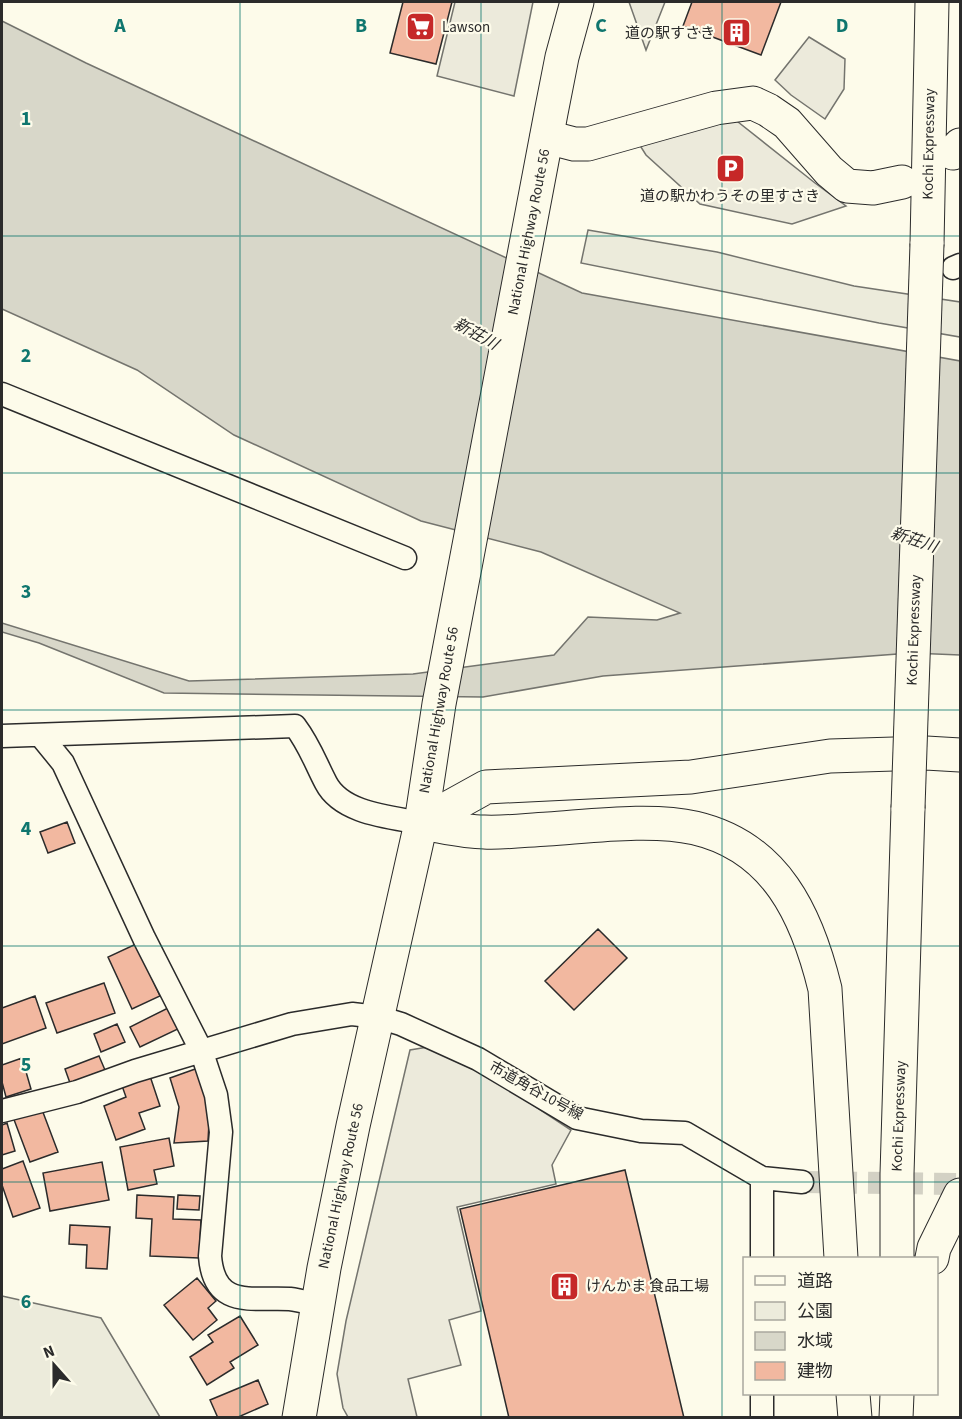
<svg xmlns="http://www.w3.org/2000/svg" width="962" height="1419" viewBox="0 0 962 1419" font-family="'Source Sans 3','Noto Sans JP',sans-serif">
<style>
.green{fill:#ecebdb;stroke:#74746e;stroke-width:1.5}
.parking{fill:#eceadb;stroke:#74746e;stroke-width:1.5}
.water{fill:#d8d7c9;stroke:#74746e;stroke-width:1.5}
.building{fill:#f2b8a0;stroke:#2b2b2b;stroke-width:1.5}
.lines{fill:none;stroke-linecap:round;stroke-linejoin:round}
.minor-tunnel{stroke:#d3d1c4;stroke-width:22;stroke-dasharray:22 11;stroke-linecap:butt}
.minor-casing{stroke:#2b2b2b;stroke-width:25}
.trunk-casing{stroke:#2b2b2b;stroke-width:35}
.motorway-casing{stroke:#2b2b2b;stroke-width:35}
.minor{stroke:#fdfbea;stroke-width:22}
.trunk{stroke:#fdfbea;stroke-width:33}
.motorway{stroke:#fdfbea;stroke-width:33}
.motorway-bridge-casing{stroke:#2b2b2b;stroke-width:35;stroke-linecap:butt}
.motorway-bridge{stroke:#fdfbea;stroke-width:33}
.grid{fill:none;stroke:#0f766e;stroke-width:1.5;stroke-opacity:0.55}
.labels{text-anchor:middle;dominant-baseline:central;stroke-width:4.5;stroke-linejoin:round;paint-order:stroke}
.poi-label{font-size:15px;fill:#2b2b2b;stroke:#fdfbea;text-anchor:start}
.street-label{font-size:15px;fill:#2b2b2b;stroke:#fdfbea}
.water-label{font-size:16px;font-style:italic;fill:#2b2b2b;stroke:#fdfbea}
.grid-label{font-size:20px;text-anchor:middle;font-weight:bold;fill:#0f766e;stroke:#fdfbea;stroke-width:4.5;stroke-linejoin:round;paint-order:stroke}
</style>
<rect width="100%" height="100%" fill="#fdfbea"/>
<path class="green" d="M588 230 717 252 854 286 960 302V337L879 323 581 263Z
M2 1296 101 1318 160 1417H2Z"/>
<path class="parking" d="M455 2H533L514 96 437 76Z
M629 2H665L646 50Z
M809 37 845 59 844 89 825 119 791 95 775 80Z
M733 118 815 183 846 206 792 224 700 204 646 155 634 136Z
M428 1047 495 1080 571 1130 552 1165 556 1184 457 1207 481 1311 449 1320 461 1365 408 1379 417 1417H348L343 1408 337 1374 346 1321 410 1050Z"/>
<path class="water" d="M2 21 86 63 582 293 960 361V655L911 653 603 676 483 697 164 693 39 643 2 632V623L189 681 413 674 554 655 588 617 657 620 680 613 541 552 421 521 234 435 137 370 2 309Z"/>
<path class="building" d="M403 2H452L436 64 390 53Z
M692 2H781L761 55 683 26Z
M67 822 75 843 48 853 40 832Z
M598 929 627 958 574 1010 545 981Z
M136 944 160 996 132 1009 108 957Z
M104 983 115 1013 57 1033 46 1003Z
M35 996 46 1028 2 1044V1008Z
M170 1007 180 1028 140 1047 130 1027Z
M117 1024 125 1042 101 1052 94 1034Z
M99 1056 105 1070 70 1083 65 1069Z
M22 1058 31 1089 6 1097 2 1082V1065Z
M198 1068 210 1104 208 1141 174 1143 179 1107 170 1078Z
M149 1073 160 1106 139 1113 145 1129 116 1140 104 1106 126 1097 121 1083Z
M41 1107 58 1152 30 1162 13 1117Z
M7 1123 15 1151 2 1155V1125Z
M169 1138 174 1166 154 1170 157 1184 128 1190 120 1147Z
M23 1161 40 1208 13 1217 2 1185V1169Z
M102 1162 109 1200 50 1211 43 1173Z
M625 1170 684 1418H509L460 1209Z
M137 1195 174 1197 173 1219 201 1220 199 1258 150 1256 152 1219 136 1218Z
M178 1195 200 1196 199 1210 177 1209Z
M70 1225 110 1227 107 1269 86 1268 87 1245 69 1244Z
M197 1278 216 1301 208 1308 217 1320 193 1340 164 1305Z
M240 1316 258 1345 230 1362 234 1368 207 1385 190 1357 213 1342 208 1335Z
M258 1380 268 1404 236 1418H218L210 1400Z"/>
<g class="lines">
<path class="minor-tunnel" d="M802 1182 960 1184"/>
<defs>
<path id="minor" d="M953 268 960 265
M2 394 405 558
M2 736 295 726C310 746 315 762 326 783 342 814 391 817 421 823
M41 736 63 763 144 938 201 1050 216 1095 221 1132 210 1256C214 1309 251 1297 290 1299 299 1300 309 1303 318 1305
M2 1111 77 1092 135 1071 292 1024 352 1014 378 1017 401 1024 478 1059 577 1118 641 1131 685 1133 762 1178
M762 1258V1178L802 1182
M762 1394V1418"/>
<path id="trunk" d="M299 1418 324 1268 353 1126 421 823 439 704 551 113 562 57 577 2"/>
<path id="motorway" d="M547 137 574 144H588L716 108 753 103 768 110 787 123 829 171 847 186 873 188 902 182
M953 153 960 145
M927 244 932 2
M421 823C441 826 463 832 484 832 505 833 527 830 548 829 592 826 652 818 695 828 776 847 807 915 825 989L841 1258
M421 823 486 787 691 777 830 756 926 753 960 755
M897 1258V1174L908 808
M932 1258 934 1248 960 1195
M853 1394 855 1418
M896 1418 897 1394"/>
</defs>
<use href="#minor" class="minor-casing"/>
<use href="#trunk" class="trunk-casing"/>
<use href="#motorway" class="motorway-casing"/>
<use href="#minor" class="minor"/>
<use href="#trunk" class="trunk"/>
<use href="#motorway" class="motorway"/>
<defs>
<path id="motorway-bridge" d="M908 808 927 244"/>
</defs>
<use href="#motorway-bridge" class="motorway-bridge-casing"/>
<use href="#motorway-bridge" class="motorway-bridge"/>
</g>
<path class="grid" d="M240 2V1418M481 2V1418M722 2V1418M2 236H960M2 473H960M2 710H960M2 946H960M2 1182H960"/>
<defs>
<symbol id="supermarket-square" viewBox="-11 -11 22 22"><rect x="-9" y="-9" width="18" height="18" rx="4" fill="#c62828" stroke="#fdfbea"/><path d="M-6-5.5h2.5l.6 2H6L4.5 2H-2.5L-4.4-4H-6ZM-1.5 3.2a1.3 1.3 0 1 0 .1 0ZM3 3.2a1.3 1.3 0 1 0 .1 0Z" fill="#fff"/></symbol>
<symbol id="building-square" viewBox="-11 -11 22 22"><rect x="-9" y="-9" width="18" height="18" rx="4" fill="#c62828" stroke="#fdfbea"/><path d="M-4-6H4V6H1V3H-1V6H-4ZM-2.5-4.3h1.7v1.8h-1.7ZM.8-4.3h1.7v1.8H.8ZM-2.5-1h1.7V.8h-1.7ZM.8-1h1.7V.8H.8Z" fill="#fff"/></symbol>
<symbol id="parking-square" viewBox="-11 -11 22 22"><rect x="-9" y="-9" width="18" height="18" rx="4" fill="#c62828" stroke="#fdfbea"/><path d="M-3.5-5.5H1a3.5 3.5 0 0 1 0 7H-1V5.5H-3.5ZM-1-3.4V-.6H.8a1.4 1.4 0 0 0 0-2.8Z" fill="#fff"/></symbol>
</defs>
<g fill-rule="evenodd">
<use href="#supermarket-square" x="404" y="10" width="33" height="33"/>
<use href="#building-square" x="720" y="16" width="33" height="33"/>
<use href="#parking-square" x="714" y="152" width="33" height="33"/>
<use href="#building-square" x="548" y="1270" width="33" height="33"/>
</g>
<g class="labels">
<g class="poi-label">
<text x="442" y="27">Lawson</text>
<text x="715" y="33" text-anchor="end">道の駅すさき</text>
<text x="730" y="196" text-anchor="middle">道の駅かわうその里すさき</text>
<text x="586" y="1286">けんかま 食品工場</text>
</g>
<g class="street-label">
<text transform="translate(929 144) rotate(-89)">Kochi Expressway</text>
<text transform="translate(529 232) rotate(-79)">National Highway Route 56</text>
<text transform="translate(914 630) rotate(-88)">Kochi Expressway</text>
<text transform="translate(439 710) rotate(-80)">National Highway Route 56</text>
<text transform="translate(536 1091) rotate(29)">市道角谷10号線</text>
<text transform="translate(899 1116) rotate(-88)">Kochi Expressway</text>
<text transform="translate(341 1186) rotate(-78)">National Highway Route 56</text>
</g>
<g class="water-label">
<text transform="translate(476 334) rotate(29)">新荘川</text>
<text transform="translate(914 540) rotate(19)">新荘川</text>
</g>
</g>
<g class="grid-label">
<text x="120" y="32">A</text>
<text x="361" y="32">B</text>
<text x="601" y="32">C</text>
<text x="842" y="32">D</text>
<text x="26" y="125">1</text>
<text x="26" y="362">2</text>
<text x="26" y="598">3</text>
<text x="26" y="835">4</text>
<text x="26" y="1071">5</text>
<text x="26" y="1308">6</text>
</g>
<rect width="962" height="1419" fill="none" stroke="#2b2b2b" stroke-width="6"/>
<rect x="743" y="1257" width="195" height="138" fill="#fdfbea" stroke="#a9a89e" stroke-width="1.5"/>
<rect x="755" y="1276" width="30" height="9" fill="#fdfbea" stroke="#a9a89e" stroke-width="1.5"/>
<text x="797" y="1287" font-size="18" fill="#2b2b2b">道路</text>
<rect x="755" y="1302" width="30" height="18" fill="#ecebdb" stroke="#a9a89e" stroke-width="1.5"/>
<text x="797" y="1317" font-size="18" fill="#2b2b2b">公園</text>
<rect x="755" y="1332" width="30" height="18" fill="#d8d7c9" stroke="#a9a89e" stroke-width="1.5"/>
<text x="797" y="1347" font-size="18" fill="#2b2b2b">水域</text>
<rect x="755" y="1362" width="30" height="18" fill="#f2b8a0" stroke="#a9a89e" stroke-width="1.5"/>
<text x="797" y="1377" font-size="18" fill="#2b2b2b">建物</text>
<g transform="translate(54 1365) rotate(339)" stroke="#fdfbea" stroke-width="4.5" paint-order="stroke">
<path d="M0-4.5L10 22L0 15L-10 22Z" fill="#2b2b2b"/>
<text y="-9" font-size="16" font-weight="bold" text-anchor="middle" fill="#2b2b2b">N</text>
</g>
</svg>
